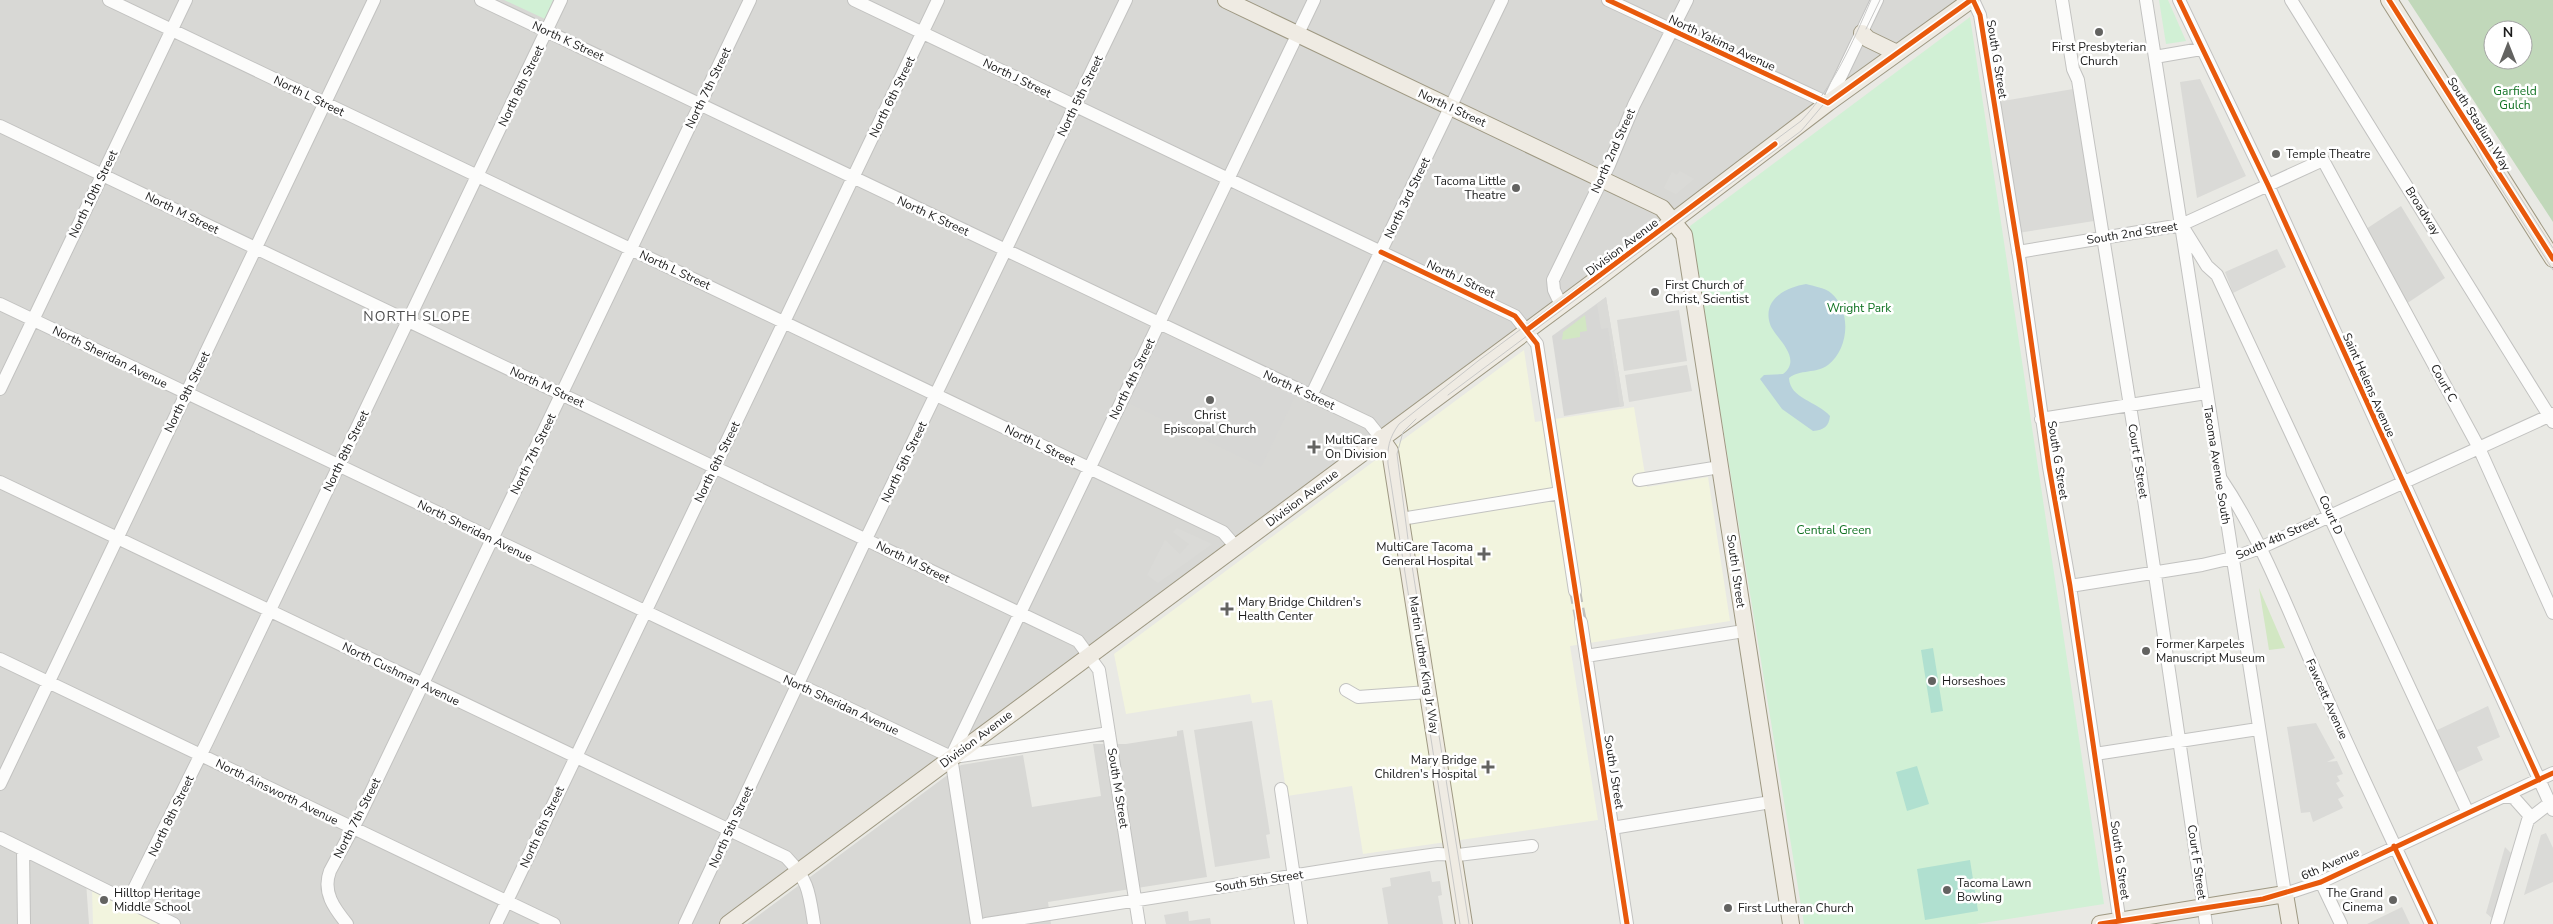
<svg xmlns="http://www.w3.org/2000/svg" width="2553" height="924" viewBox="0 0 2553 924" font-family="'Nunito Sans',sans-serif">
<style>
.residential{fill:#d8d8d5}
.education{fill:#f2f4de}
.religious{fill:#d7d7d5}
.grass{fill:#d2e7c3}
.forest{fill:#c1d8ba;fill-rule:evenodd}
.park{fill:#d1f0d5}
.pitch{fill:#b0e0d0}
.parking{fill:#dadad7}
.water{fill:#b8d1dc}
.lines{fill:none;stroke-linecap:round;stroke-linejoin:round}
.minor-tunnel{stroke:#c0c0bc;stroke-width:12;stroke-dasharray:12 6;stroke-linecap:butt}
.minor-casing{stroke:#c2c2c0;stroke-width:14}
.major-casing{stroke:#9e9882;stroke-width:18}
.minor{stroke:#fcfcfb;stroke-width:12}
.major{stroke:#efebe3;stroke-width:16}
.tram{stroke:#c9c9c8;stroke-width:1}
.cycleway-casing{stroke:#fff;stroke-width:8}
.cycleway{stroke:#e8590c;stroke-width:5}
.poi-dot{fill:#636361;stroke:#fff;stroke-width:2}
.labels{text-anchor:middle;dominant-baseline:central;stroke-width:5;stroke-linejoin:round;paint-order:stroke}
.street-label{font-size:12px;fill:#1b1b1b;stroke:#fff}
.poi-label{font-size:12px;fill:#1b1b1b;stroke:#fff;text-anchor:start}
.park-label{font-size:12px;fill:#107222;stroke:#fff}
.neighbourhood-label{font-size:14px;letter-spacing:1px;fill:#4e4e4e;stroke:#fff}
</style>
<rect width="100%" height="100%" fill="#e9e9e4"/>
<path class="residential" d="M0 0H1971L728 924H175L86 882 89 924H0Z
M2401 206 2445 278 2406 304 2366 229Z
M1183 730 1207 877 1048 902 1051 924H747L961 765 1023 755 1032 807 1101 796 1093 744H1126L1177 736V731Z"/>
<path class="education" d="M1524 350 1535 422 1634 407 1647 487 1708 477 1730 621 1570 646 1598 820 1363 854 1352 786 1287 796 1272 700 1252 703 1250 694 1126 714 1114 654Z
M92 888 164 924H93Z"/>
<path class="religious" d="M1606 297 1624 406 1564 416 1552 336Z
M1160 332 1295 397 1261 467 1126 402Z"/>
<path class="grass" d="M1585 315 1587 331 1580 332V337L1562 340 1563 332Z
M2259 588 2285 648 2269 650Z"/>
<path class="forest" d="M2408 0H2553V222ZM2493 30H2523V60H2493Z"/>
<path class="park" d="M504 0H553L545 19Z
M2159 0H2168L2186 41 2166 44Z
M1970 17 2104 904 1976 924H1804L1690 226Z"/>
<path class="pitch" d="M1933 648 1943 711 1931 713 1921 650Z
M1917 766 1929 804 1907 811 1896 772Z
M1970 860 1978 911 1925 920 1917 869Z"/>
<path class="parking" d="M2200 79 2246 176 2197 198 2180 82Z
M2073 89 2094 221 2018 233 1997 102Z
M1680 171 1694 179 1676 194 1664 188 1672 172 1677 175Z
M2277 249 2286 267 2233 293 2225 272Z
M1606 297 1624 406 1620 407 1608 328 1601 329 1597 304Z
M1679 310 1687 361 1624 371 1617 320Z
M1687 365 1692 391 1629 402 1625 375Z
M1177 528 1212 544 1158 583 1147 575 1165 540 1180 554 1189 544 1173 532Z
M2488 706 2500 737 2477 747 2483 760 2455 773 2433 732Z
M1252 721 1270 834 1266 835 1270 858 1215 867 1194 730Z
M2316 723 2335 758 2327 762 2337 761 2343 774 2337 776 2340 781 2336 783 2344 796 2338 799 2343 808 2313 822 2310 812 2301 813 2287 727Z
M2546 833 2553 848V882L2524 895 2541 835Z
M2505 847 2511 853 2493 919 2486 913Z
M1430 871 1432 882 1440 881 1442 895 1438 896 1443 924H1388L1382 888 1391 886 1390 878Z
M2402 907 2410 924H2367Z
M1188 911 1189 921 1210 918 1211 924H1166L1164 915Z"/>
<path class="water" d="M1806 284C1813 286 1826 288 1831 293 1852 311 1849 349 1828 365 1816 374 1800 369 1789 378 1790 399 1817 401 1830 416 1829 426 1824 430 1813 431L1782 409 1760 379 1764 375 1783 374C1804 358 1774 337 1770 324 1762 299 1787 287 1806 284Z"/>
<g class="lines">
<path class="minor-tunnel" d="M1575 591 1581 622"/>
<defs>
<path id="minor" d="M109 0 1223 532 1236 547
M481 0 1369 423 1381 438
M854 0 1515 316 1537 344 1575 591
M1608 0 1828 103 1877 0
M1973 0 1980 15 2020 263 2049 467 2070 586 2120 924
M2062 0 2073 69 2078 80 2134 431 2206 924
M2146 0 2285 894 2321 882 2553 773
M2179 0 2268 185 2553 810
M2291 0 2553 422
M2155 57 2201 49
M0 126 1078 641 1099 670 1139 924
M2184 229 2207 266 2217 275 2468 813
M2018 252 2181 225 2323 160 2479 448 2553 613
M0 304 951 757
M1561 305 1554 290 1553 280 1609 165 1634 105 1687 0
M0 389 186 0
M1311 396 1502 0
M2041 419 2206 393
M2221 479C2263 541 2291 618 2322 687 2357 767 2395 845 2431 924
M1639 480 1720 467
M0 482 786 857C809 881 809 892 814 924
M1401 519 1560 493
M2070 586 2202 565 2232 558 2260 548 2553 414
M1581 622 1627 924
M1586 656 1744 631
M0 659 554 924
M1346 690 1358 697 1428 692
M2095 754 2258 729
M951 757 1314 0
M951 757 977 924
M954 757 1109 733
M0 784 374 0
M1281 789 1301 924
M2505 796 2514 798 2530 816
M1612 828 1771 802
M0 838 174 924
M23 850 24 924
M2321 882 2341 924
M128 901 207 742 561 0
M347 924C334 908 322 892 330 871L360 815 750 0
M496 924 938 0
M685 924 866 539 1126 0
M986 924 1373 863 1438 854 1458 855 1532 846
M2497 924 2528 820 2550 803"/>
<path id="major" d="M1226 0 1662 208 1684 235 1791 924
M2389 0 2553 259
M1862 33 1868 39 1897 53
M1381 438 1390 451 1464 924
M728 924 1601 276 1828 103 1971 0
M2100 924 2285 894 2290 924"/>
</defs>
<use href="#minor" class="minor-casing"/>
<use href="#major" class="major-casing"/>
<use href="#minor" class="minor"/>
<use href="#major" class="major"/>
<path class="tram" d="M2386 0 2459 113 2486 165 2553 270
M1866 29 1880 0
M2466 113 2553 248
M1448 395 1801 131 1823 105
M1416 419 1403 432 1397 454 1409 547 1469 924
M1460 924 1388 464C1387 448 1389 438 1399 424L1478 361 1801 121C1834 86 1852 44 1871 0"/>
<defs>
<path id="cycleway" d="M1608 0 1828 103 1971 0
M1973 0 1980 15 2020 263 2049 467 2070 586 2119 921
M2179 0 2268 185 2539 780
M2389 0 2553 259
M1381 252 1515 316 1537 344 1627 924
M1528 329 1775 144
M2394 846 2431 924
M2100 924 2263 899 2321 882 2553 773"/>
</defs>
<use href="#cycleway" class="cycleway-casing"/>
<use href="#cycleway" class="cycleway"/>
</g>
<g class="poi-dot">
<circle cx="2099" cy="32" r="5"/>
<circle cx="2276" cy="154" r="5"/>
<circle cx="1516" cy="188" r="5"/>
<circle cx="1655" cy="292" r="5"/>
<circle cx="1210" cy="400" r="5"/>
<path d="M1311.5 439.5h5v5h5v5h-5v5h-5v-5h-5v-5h5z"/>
<path d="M1481.5 546.5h5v5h5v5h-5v5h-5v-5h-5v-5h5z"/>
<path d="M1224.5 601.5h5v5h5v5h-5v5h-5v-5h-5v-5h5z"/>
<circle cx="2146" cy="651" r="5"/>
<circle cx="1932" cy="681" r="5"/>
<path d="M1485.5 759.5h5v5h5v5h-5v5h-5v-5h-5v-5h5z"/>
<circle cx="1947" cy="890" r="5"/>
<circle cx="104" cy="900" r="5"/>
<circle cx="2393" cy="900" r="5"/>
<circle cx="1728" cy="908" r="5"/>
</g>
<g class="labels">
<g class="street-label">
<text transform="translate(568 41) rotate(25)">North K Street</text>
<text transform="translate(1722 43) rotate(25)">North Yakima Avenue</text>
<text transform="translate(1997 59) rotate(81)">South G Street</text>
<text transform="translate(1017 78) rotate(26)">North J Street</text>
<text transform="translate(521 86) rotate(-64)">North 8th Street</text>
<text transform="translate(708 88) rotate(-64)">North 7th Street</text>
<text transform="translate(309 96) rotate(26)">North L Street</text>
<text transform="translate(1080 96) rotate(-64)">North 5th Street</text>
<text transform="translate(892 97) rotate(-64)">North 6th Street</text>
<text transform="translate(1452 108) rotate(25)">North I Street</text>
<text transform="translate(2479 124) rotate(58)">South Stadium Way</text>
<text transform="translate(1613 151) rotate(-66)">North 2nd Street</text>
<text transform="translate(93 194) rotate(-64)">North 10th Street</text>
<text transform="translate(1407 198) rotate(-64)">North 3rd Street</text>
<text transform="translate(2423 211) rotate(58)">Broadway</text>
<text transform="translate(182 213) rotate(26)">North M Street</text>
<text transform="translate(933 216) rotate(25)">North K Street</text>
<text transform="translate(2132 233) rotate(-9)">South 2nd Street</text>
<text transform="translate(1622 247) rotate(-37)">Division Avenue</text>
<text transform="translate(675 270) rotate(25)">North L Street</text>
<text transform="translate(1461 279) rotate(25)">North J Street</text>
<text transform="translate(110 357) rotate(26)">North Sheridan Avenue</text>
<text transform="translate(1132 379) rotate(-64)">North 4th Street</text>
<text transform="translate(2444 383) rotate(61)">Court C</text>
<text transform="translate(2369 385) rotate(66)">Saint Helens Avenue</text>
<text transform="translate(547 387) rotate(25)">North M Street</text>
<text transform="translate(1299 390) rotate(25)">North K Street</text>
<text transform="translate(187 392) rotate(-64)">North 9th Street</text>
<text transform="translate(1040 445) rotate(26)">North L Street</text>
<text transform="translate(346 451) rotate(-64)">North 8th Street</text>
<text transform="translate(533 454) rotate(-64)">North 7th Street</text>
<text transform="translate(2058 460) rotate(81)">South G Street</text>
<text transform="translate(2138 461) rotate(81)">Court F Street</text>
<text transform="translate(717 462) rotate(-64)">North 6th Street</text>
<text transform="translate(904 462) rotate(-64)">North 5th Street</text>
<text transform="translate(2217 465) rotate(81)">Tacoma Avenue South</text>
<text transform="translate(1302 498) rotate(-37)">Division Avenue</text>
<text transform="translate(2331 515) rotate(66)">Court D</text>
<text transform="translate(475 531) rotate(26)">North Sheridan Avenue</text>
<text transform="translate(2277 538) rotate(-24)">South 4th Street</text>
<text transform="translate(913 562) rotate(26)">North M Street</text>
<text transform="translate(1736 571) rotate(82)">South I Street</text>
<text transform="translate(1424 665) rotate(81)">Martin Luther King Jr Way</text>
<text transform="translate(401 674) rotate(26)">North Cushman Avenue</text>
<text transform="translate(2327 699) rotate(66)">Fawcett Avenue</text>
<text transform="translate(841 705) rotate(25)">North Sheridan Avenue</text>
<text transform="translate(976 739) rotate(-37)">Division Avenue</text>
<text transform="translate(1614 772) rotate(81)">South J Street</text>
<text transform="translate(1118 788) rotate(81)">South M Street</text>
<text transform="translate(277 792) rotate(26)">North Ainsworth Avenue</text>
<text transform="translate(171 816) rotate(-64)">North 8th Street</text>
<text transform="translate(357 818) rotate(-63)">North 7th Street</text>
<text transform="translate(542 827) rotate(-65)">North 6th Street</text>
<text transform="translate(731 827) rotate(-65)">North 5th Street</text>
<text transform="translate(2120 860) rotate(82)">South G Street</text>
<text transform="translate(2197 862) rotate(82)">Court F Street</text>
<text transform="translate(2330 864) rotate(-24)">6th Avenue</text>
<text transform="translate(1259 881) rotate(-9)">South 5th Street</text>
</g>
<g class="poi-label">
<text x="2099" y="47" text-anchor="middle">First Presbyterian<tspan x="2099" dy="14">Church</tspan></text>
<text x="2286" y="154">Temple Theatre</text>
<text x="1506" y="181" text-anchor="end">Tacoma Little<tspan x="1506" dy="14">Theatre</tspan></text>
<text x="1665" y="285">First Church of<tspan x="1665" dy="14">Christ, Scientist</tspan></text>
<text x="1210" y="415" text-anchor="middle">Christ<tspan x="1210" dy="14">Episcopal Church</tspan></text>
<text x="1325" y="440">MultiCare<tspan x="1325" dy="14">On Division</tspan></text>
<text x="1473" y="547" text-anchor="end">MultiCare Tacoma<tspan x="1473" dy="14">General Hospital</tspan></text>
<text x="1238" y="602">Mary Bridge Children's<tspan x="1238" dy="14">Health Center</tspan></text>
<text x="2156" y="644">Former Karpeles<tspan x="2156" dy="14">Manuscript Museum</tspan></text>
<text x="1942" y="681">Horseshoes</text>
<text x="1477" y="760" text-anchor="end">Mary Bridge<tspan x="1477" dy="14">Children's Hospital</tspan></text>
<text x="1957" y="883">Tacoma Lawn<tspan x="1957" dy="14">Bowling</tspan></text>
<text x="114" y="893">Hilltop Heritage<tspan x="114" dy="14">Middle School</tspan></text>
<text x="2383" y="893" text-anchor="end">The Grand<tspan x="2383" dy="14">Cinema</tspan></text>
<text x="1738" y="908">First Lutheran Church</text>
</g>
<g class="park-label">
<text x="2515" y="91">Garfield<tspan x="2515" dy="14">Gulch</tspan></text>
<text x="1859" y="308">Wright Park</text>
<text x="1834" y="530">Central Green</text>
</g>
<g class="neighbourhood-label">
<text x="417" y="316">NORTH SLOPE</text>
</g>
</g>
<g transform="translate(2508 45)"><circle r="24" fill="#ffffff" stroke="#a4a4a4"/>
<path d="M0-4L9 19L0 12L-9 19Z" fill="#636361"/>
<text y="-8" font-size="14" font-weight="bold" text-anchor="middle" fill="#1b1b1b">N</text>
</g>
</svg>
